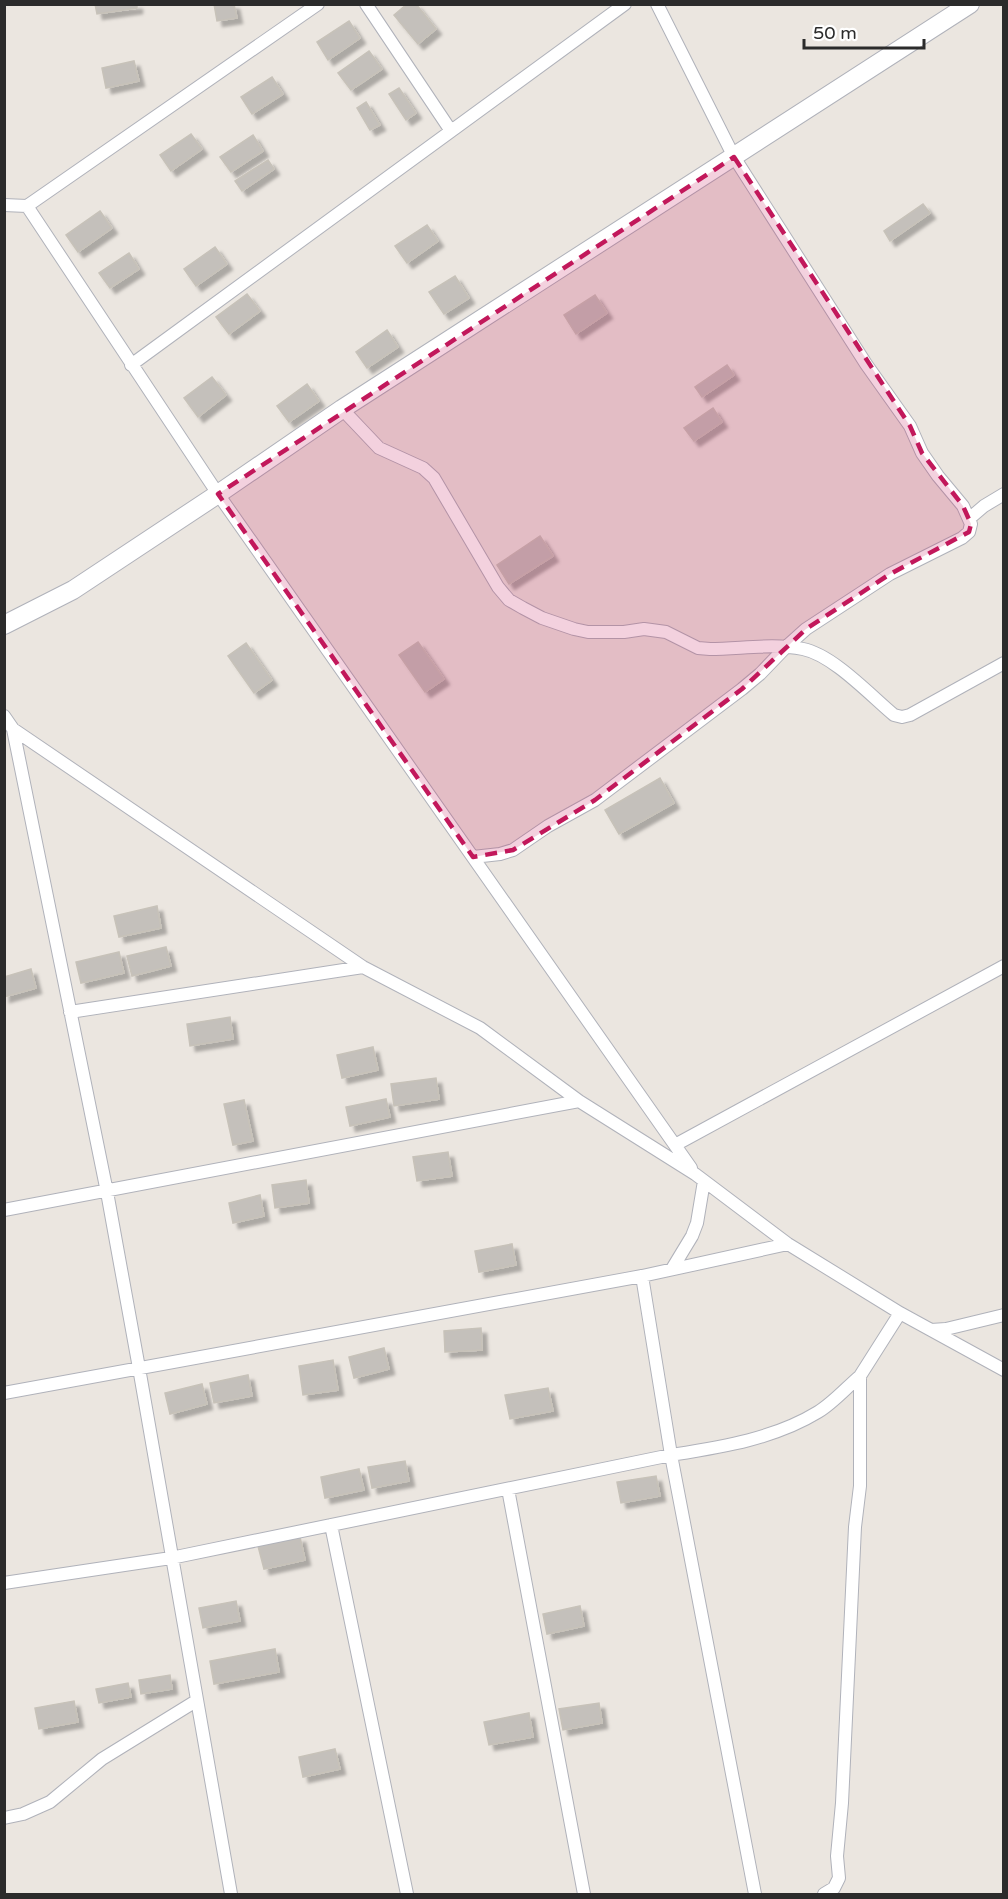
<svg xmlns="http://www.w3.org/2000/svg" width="1008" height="1899" viewBox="0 0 1008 1899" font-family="'Varela Round',sans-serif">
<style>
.building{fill:#c4c0bb;stroke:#c7c2b9;stroke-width:1.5;filter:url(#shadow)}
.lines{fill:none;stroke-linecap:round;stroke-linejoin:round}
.street-casing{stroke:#b0b2ba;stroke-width:14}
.secondary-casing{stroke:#b0b2ba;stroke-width:20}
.street{stroke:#fff;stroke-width:12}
.secondary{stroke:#fff;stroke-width:18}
.marked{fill:#c2185b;fill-opacity:0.2;stroke:#c2185b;stroke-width:4.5;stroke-dasharray:12 8;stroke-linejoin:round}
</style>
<defs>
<filter id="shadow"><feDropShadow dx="5.5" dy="5.5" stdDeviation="1.5" flood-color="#0004"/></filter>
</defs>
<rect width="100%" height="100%" fill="#ebe6e0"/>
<path class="building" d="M95 4H137V8L97 14Z
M214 4H234L237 18 217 21Z
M407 4H416L436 29 418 44 394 15Z
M349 21 360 38 328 60 317 42Z
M369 51 382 69 351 90 338 73Z
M134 61 139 81 106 88 102 68Z
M272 77 283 94 252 114 241 97Z
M399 88 416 113 406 120 389 94Z
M366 102 380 125 370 130 357 108Z
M191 134 202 149 171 171 160 155Z
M253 135 263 151 231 172 220 157Z
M268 160 274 169 242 191 235 181Z
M923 204 930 213 890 241 884 231Z
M100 211 112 228 78 252 66 235Z
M427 225 438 241 407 263 395 246Z
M215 247 227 264 196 286 184 269Z
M129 253 139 269 110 288 99 273Z
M455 276 469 298 444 314 429 292Z
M247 294 260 311 229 334 216 317Z
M595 295 607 313 576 334 564 315Z
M387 330 398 347 367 368 356 352Z
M727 365 734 375 702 397 695 387Z
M212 377 226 395 198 417 184 398Z
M307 384 319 401 289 422 277 406Z
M713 408 722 422 694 441 684 428Z
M540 536 553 556 509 584 497 565Z
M418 642 444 679 425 692 399 655Z
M246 643 272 680 254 693 228 656Z
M660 778 674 803 619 834 605 810Z
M157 906 161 928 119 937 114 916Z
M166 947 171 966 132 976 127 956Z
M119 952 124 973 81 983 76 962Z
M31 969 36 988 4 997V977Z
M230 1017 233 1039 190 1046 187 1024Z
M373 1047 378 1070 342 1078 337 1055Z
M436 1078 439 1099 394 1106 391 1084Z
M386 1099 390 1117 350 1126 346 1107Z
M244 1100 253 1141 233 1145 224 1104Z
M448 1152 452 1176 417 1181 413 1157Z
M306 1180 309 1203 275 1208 272 1185Z
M260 1195 264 1216 233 1223 229 1203Z
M512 1244 516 1265 479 1272 475 1251Z
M481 1328 482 1350 445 1352 444 1331Z
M384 1348 389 1369 354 1378 349 1357Z
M333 1360 338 1390 303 1395 299 1366Z
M248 1375 252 1396 214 1403 210 1383Z
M202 1384 207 1404 170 1414 165 1393Z
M548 1388 553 1411 510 1419 505 1395Z
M405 1461 409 1481 372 1488 368 1467Z
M359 1469 364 1490 325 1498 321 1477Z
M656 1476 660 1496 621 1503 617 1482Z
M300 1537 305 1560 264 1569 258 1546Z
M236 1601 240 1621 203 1628 199 1608Z
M580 1606 584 1626 547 1634 543 1614Z
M275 1649 279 1672 214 1684 210 1661Z
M170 1675 172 1689 141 1694 139 1680Z
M128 1683 131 1697 99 1703 96 1689Z
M74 1701 78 1722 39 1729 35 1708Z
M599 1703 602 1723 563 1730 559 1709Z
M529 1713 533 1737 489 1745 484 1722Z
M335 1749 340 1769 303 1777 299 1757Z"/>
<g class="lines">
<defs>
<path id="street" d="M366 4 451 131
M4 205 27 206 318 4
M27 206 218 494 691 1168
M131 365 625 4
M342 409 379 448 423 468 434 478 498 587 509 600 523 608 542 618 574 629 588 632H624L644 629 666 632 698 648 710 649C740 649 773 643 803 649 833 655 870 695 894 715L902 717 910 715 1004 663
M970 518 984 506 1004 494
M4 716 13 729 363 967 480 1028 579 1101 695 1174 788 1244 900 1313 1004 1370
M13 729 107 1192 139 1368 231 1894
M473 857 500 854 513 850 548 826 595 800 742 689 760 674 786 647 806 629 890 574 962 538 969 532 971 524 963 506 938 476 922 453 910 426 866 364 734 157 657 4
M70 1012 363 967
M675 1145 1004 966
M4 1210 579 1101
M672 1269 692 1236 697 1223 704 1181
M642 1276 671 1455 755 1894
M931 1330 946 1329 1004 1315
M4 1393 642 1276 788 1244
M508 1489 584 1894
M331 1525 407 1894
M4 1583 171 1558 671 1455C721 1447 774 1439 818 1412 833 1403 847 1387 860 1376
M4 1818 23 1814 50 1802 102 1759 196 1701
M824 1894 834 1888 839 1878 837 1856 842 1803 855 1527 860 1486V1376L900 1313"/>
<path id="secondary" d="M4 625 73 590 218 494 342 409 970 4"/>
</defs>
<use href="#street" class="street-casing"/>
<use href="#secondary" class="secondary-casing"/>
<use href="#street" class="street"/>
<use href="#secondary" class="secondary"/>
</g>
<path class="marked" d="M734 157 910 426 922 453 963 506 971 524 969 532 890 574 806 629 742 689 595 800 513 850 473 857 218 494Z"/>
<rect width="1008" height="1899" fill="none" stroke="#2b2b2b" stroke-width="12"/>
<path d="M804 39v9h120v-9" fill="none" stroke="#2b2b2b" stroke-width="3"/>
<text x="813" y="39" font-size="18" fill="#2b2b2b" stroke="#ffffff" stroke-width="4.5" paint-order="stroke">50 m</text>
</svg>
